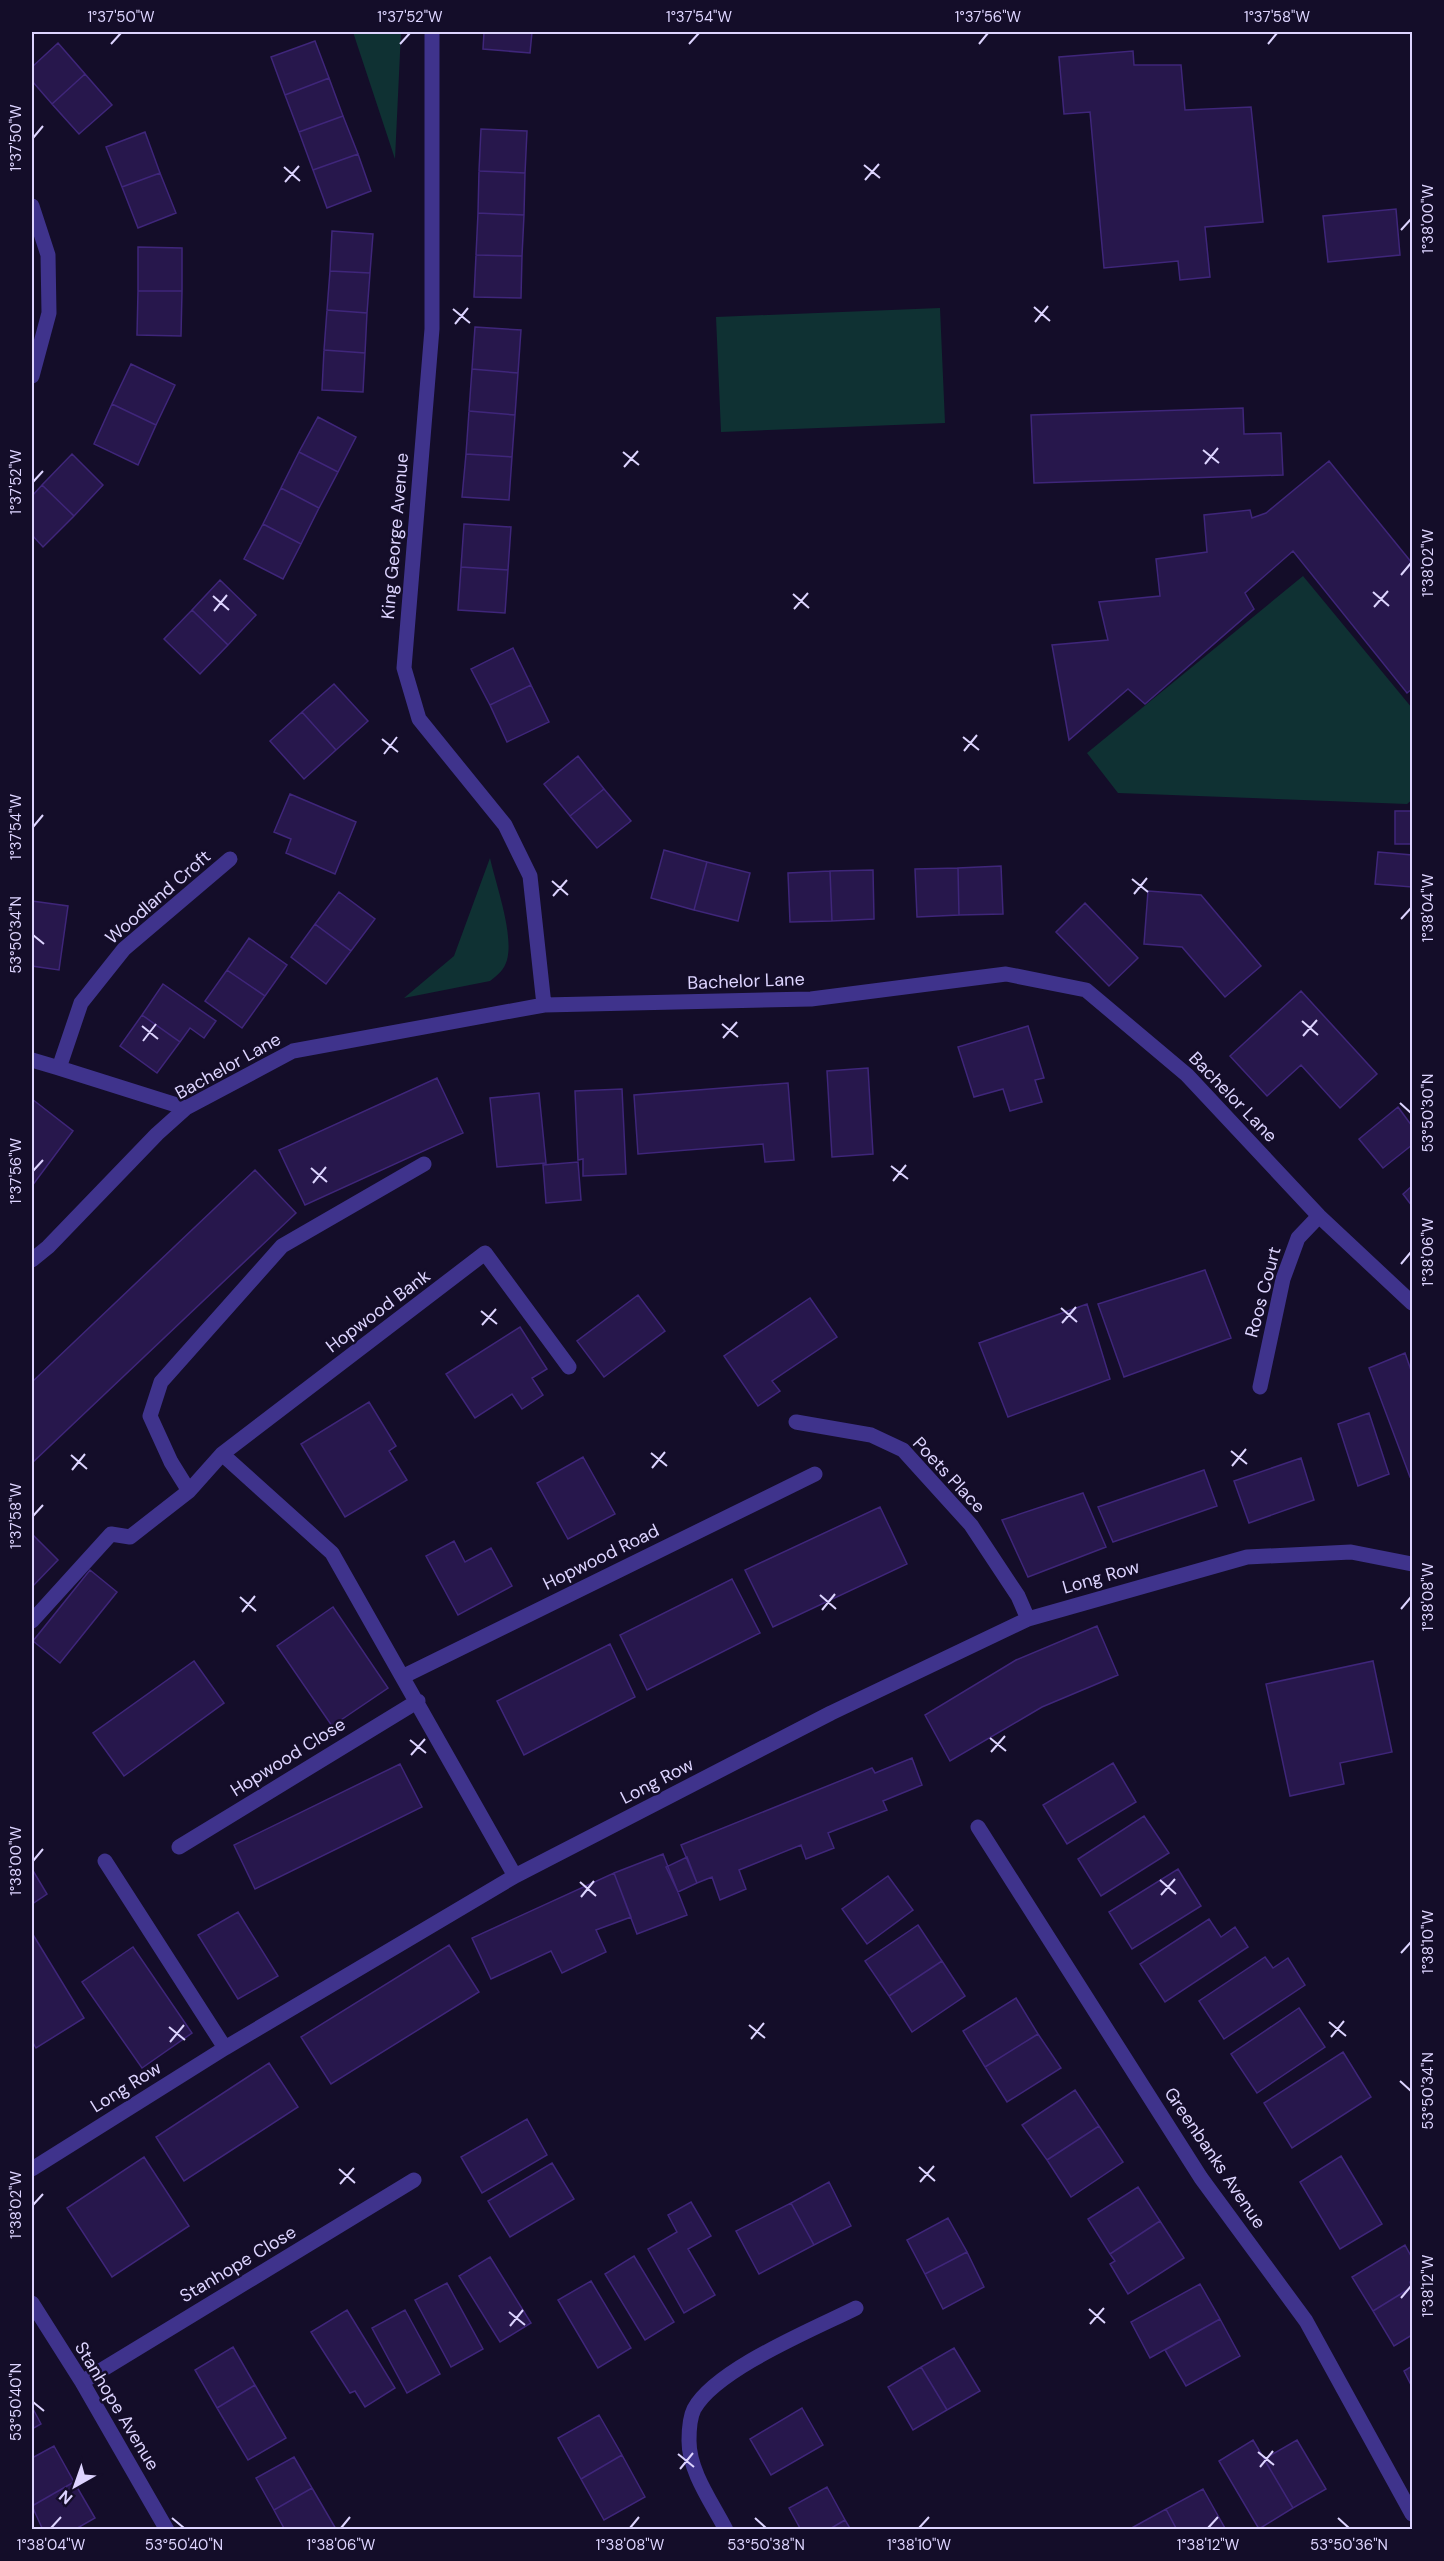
<svg xmlns="http://www.w3.org/2000/svg" width="1444" height="2561" viewBox="0 0 1444 2561" font-family="'DM Sans',sans-serif">
<style>
.green{fill:#0f3133}
.building{fill:#27174c;stroke:#3f267a;stroke-width:1.5}
.lines{fill:none;stroke-linecap:round;stroke-linejoin:round}
.minor{stroke:#3f338c;stroke-width:15}
.ticks{fill:none;stroke:#ddd4ff;stroke-width:2}
.labels{text-anchor:middle;dominant-baseline:central;stroke-width:5;stroke-linejoin:round;paint-order:stroke}
.street-label{font-size:18px;fill:#ddd4ff;stroke:#140d29}
.neatline{fill:none;stroke:#ddd4ff;stroke-width:2}
.ticks-label{font-size:15px;text-anchor:middle;fill:#ddd4ff}
</style>
<rect width="100%" height="100%" fill="#140d29"/>
<path class="green" d="M353 32H401L395 159Z
M940 308 945 423 721 432 716 317Z
M1303 576 1412 708V800L1407 804 1118 793 1087 753Z
M490 858C496 885 514 934 507 960 504 970 498 975 490 981L404 998 454 956Z"/>
<path class="building" d="M484 32H532L530 53 483 49Z
M315 41 329 78 285 95 271 57Z
M58 43 85 74 52 104 32 81V67Z
M1133 51 1134 65H1181L1185 110 1251 107 1263 222 1205 227 1210 277 1180 280 1178 261 1104 268 1090 112 1064 114 1059 57Z
M85 74 112 105 79 134 52 104Z
M329 78 343 116 299 132 285 95Z
M343 116 358 154 313 170 299 132Z
M481 129 527 131 525 173 479 171Z
M145 132 160 173 122 187 106 147Z
M358 154 371 191 327 208 313 170Z
M479 171 525 173 524 215 478 213Z
M160 173 176 213 138 228 122 187Z
M1396 209 1400 255 1328 262 1323 216Z
M478 213 524 215 522 256 476 255Z
M332 231 373 234 370 273 330 271Z
M138 247 182 248V291H138Z
M476 255 522 256 521 298 474 297Z
M330 271 370 273 367 313 327 310Z
M138 291H182L181 336 137 335Z
M327 310 367 313 365 353 324 350Z
M475 327 521 330 518 373 472 369Z
M324 350 365 353 363 392 322 390Z
M131 364 175 385 156 425 112 404Z
M472 369 518 373 515 415 469 411Z
M112 404 156 425 138 465 94 444Z
M1243 408 1244 434 1281 433 1283 475 1034 483 1031 415Z
M469 411 515 415 512 457 466 454Z
M318 417 356 437 338 472 299 452Z
M299 452 338 472 319 508 281 488Z
M72 454 103 485 74 516 42 485Z
M466 454 512 457 509 500 462 497Z
M1329 461 1412 563V689L1407 693 1293 551 1245 593 1254 609 1145 704 1128 689 1069 740 1052 645 1108 640 1099 602 1160 596 1156 559 1207 552 1204 515 1250 510 1252 518 1266 513Z
M42 485 74 516 43 547 32 535V496Z
M281 488 319 508 301 544 263 524Z
M263 524 301 544 283 579 244 559Z
M464 524 511 527 508 570 461 567Z
M461 567 508 570 505 613 458 610Z
M220 580 256 615 228 645 192 610Z
M192 610 228 645 200 674 164 639Z
M513 648 531 685 490 705 471 669Z
M334 684 368 721 336 750 302 712Z
M531 685 549 722 507 742 490 705Z
M302 712 336 750 304 779 270 741Z
M578 756 604 789 570 816 544 784Z
M604 789 631 821 597 848 570 816Z
M290 794 356 822 335 874 286 853 291 839 274 832Z
M1395 811H1412V844H1395Z
M664 850 707 862 694 910 651 898Z
M1378 852 1412 855V887L1375 884Z
M707 862 750 873 738 921 694 910Z
M1001 866 1003 914 959 915 958 868Z
M958 868 959 915 917 917 915 869Z
M873 870 874 919 832 921 830 871Z
M830 871 832 921 790 922 788 873Z
M1148 891 1201 895 1261 966 1225 997 1182 947 1144 944Z
M339 892 375 919 351 951 315 924Z
M32 901 68 906 59 970 32 966Z
M1085 903 1138 958 1109 986 1056 932Z
M315 924 351 951 326 984 291 957Z
M249 938 287 965 265 996 227 970Z
M227 970 265 996 242 1028 205 1001Z
M163 984 216 1021 204 1038 190 1028 180 1042 142 1015Z
M1301 991 1377 1074 1340 1108 1301 1065 1267 1096 1230 1056Z
M142 1015 180 1042 157 1073 120 1046Z
M1028 1026 1044 1078 1035 1080 1042 1102 1010 1111 1003 1089 974 1097 958 1047Z
M868 1068 873 1154 832 1157 827 1071Z
M437 1078 463 1133 305 1205 279 1150Z
M788 1083 794 1160 765 1162 763 1144 638 1154 634 1095Z
M622 1089 626 1174 583 1176V1159L578 1160 575 1091Z
M539 1093 546 1163 497 1167 490 1098Z
M32 1099 73 1131 32 1186Z
M1398 1107 1412 1126V1145L1383 1168 1359 1139Z
M578 1162 581 1200 546 1203 543 1165Z
M255 1170 296 1213 32 1463V1382Z
M1412 1186V1206L1403 1194Z
M1205 1270 1231 1338 1124 1377 1098 1304Z
M638 1295 665 1331 604 1377 577 1341Z
M810 1298 837 1337 772 1381 780 1391 758 1406 724 1356Z
M1087 1304 1110 1379 1008 1417 979 1343Z
M520 1327 547 1369 532 1378 543 1395 522 1409 512 1394 475 1418 446 1374Z
M1405 1353 1412 1373V1476L1410 1477 1369 1368Z
M369 1402 396 1446 389 1451 407 1480 345 1517 301 1444Z
M1369 1413 1389 1474 1358 1486 1338 1424Z
M583 1457 615 1514 568 1539 537 1483Z
M1301 1458 1314 1500 1249 1523 1234 1481Z
M1204 1470 1217 1506 1113 1542 1098 1507Z
M1083 1493 1106 1547 1028 1577 1002 1520Z
M880 1507 907 1564 773 1627 745 1570Z
M32 1534 58 1560 32 1587Z
M454 1541 465 1562 491 1548 512 1586 458 1615 426 1556Z
M90 1570 117 1592 60 1663 33 1641Z
M732 1579 760 1633 647 1690 620 1635Z
M333 1607 388 1688 332 1726 277 1646Z
M1097 1626 1118 1675 1042 1707 950 1761 925 1715 1016 1660Z
M610 1644 635 1697 524 1755 497 1701Z
M194 1661 224 1703 124 1776 93 1733Z
M1373 1661 1392 1752 1340 1763 1344 1784 1290 1796 1266 1684Z
M912 1758 922 1785 883 1801 887 1810 828 1833 834 1848 806 1859 801 1845 739 1870 746 1889 720 1900 712 1877 697 1883 681 1845 872 1768 875 1773Z
M1113 1763 1136 1802 1067 1844 1043 1805Z
M400 1764 422 1807 255 1889 234 1845Z
M1144 1816 1169 1853 1101 1896 1078 1859Z
M663 1854 687 1915 637 1934 614 1873Z
M687 1857 697 1883 678 1892 666 1867Z
M32 1869 47 1894 32 1904Z
M1178 1869 1201 1906 1132 1949 1109 1912Z
M614 1873 631 1917 596 1930 606 1952 562 1973 551 1951 491 1979 472 1938Z
M888 1876 913 1910 867 1944 842 1909Z
M238 1912 278 1976 238 1999 198 1935Z
M1209 1919 1221 1937 1235 1927 1248 1947 1165 2002 1140 1964Z
M918 1925 942 1961 889 1996 865 1961Z
M32 1933 84 2018 36 2048 32 2041Z
M449 1945 479 1992 331 2084 301 2037Z
M133 1947 192 2033 142 2068 82 1982Z
M1265 1957 1273 1968 1288 1958 1305 1985 1224 2039 1199 2001Z
M942 1961 965 1996 912 2032 889 1996Z
M1016 1998 1038 2034 985 2067 963 2031Z
M1299 2008 1325 2047 1257 2093 1231 2054Z
M1038 2034 1061 2068 1007 2102 985 2067Z
M1343 2052 1371 2097 1292 2148 1264 2103Z
M269 2063 298 2107 184 2181 156 2137Z
M1075 2090 1099 2126 1047 2160 1022 2125Z
M527 2119 547 2155 482 2193 461 2157Z
M1099 2126 1123 2162 1071 2197 1047 2160Z
M1341 2156 1382 2224 1340 2249 1300 2182Z
M144 2157 189 2226 112 2277 67 2208Z
M552 2163 574 2199 510 2237 488 2201Z
M829 2182 851 2226 814 2245 791 2203Z
M1138 2187 1160 2221 1110 2254 1088 2219Z
M691 2202 711 2236 688 2249 715 2295 684 2313 648 2249 677 2232 668 2215Z
M791 2203 814 2245 759 2274 736 2231Z
M948 2218 967 2252 925 2274 907 2240Z
M1160 2221 1184 2258 1128 2294 1110 2264 1115 2261 1110 2254Z
M1405 2245 1412 2258V2281L1410 2282 1412 2287 1373 2311 1352 2277Z
M967 2252 984 2287 943 2309 925 2274Z
M634 2256 674 2322 645 2340 605 2274Z
M490 2257 531 2323 500 2342 459 2276Z
M591 2281 631 2348 598 2368 558 2300Z
M447 2283 483 2349 451 2367 415 2300Z
M1200 2284 1220 2319 1150 2358 1131 2322Z
M1412 2287V2335L1394 2346 1373 2311Z
M347 2310 395 2388 365 2407 355 2391 350 2393 311 2332Z
M405 2310 440 2374 407 2393 372 2328Z
M1220 2319 1240 2356 1186 2386 1165 2350Z
M233 2347 255 2385 217 2408 195 2370Z
M954 2348 980 2391 947 2410 921 2367Z
M1412 2366V2387L1404 2371Z
M921 2367 947 2410 913 2430 888 2387Z
M255 2385 286 2438 248 2460 217 2408Z
M32 2407 41 2424 32 2429Z
M802 2408 823 2445 771 2475 750 2439Z
M599 2415 622 2455 581 2479 558 2438Z
M1253 2440 1293 2508 1259 2529 1219 2461Z
M1297 2440 1326 2489 1293 2508 1264 2459Z
M54 2446 74 2482 32 2506V2458Z
M622 2455 645 2497 604 2520 581 2479Z
M294 2457 312 2488 274 2510 256 2478Z
M74 2482 95 2518 74 2530H43L32 2506Z
M827 2487 845 2520 828 2530H801L789 2508Z
M312 2488 336 2529 285 2530 274 2510Z
M1203 2489 1226 2530H1177L1166 2509Z
M1166 2509 1177 2530H1128Z
M845 2520 851 2530H828Z"/>
<g class="lines">
<path class="minor" d="M432 32V329L404 668 419 719 505 825 530 876 544 1005
M32 206 48 255 49 313 32 376
M32 1060 59 1068
M186 1108 59 1068 81 1003 124 949 230 859
M32 1260 48 1247 157 1134 186 1108 293 1051 544 1005 811 999 1006 974 1086 990 1187 1075 1319 1216 1412 1303
M1260 1387 1283 1279 1298 1238 1319 1216
M796 1422 871 1435 903 1450 971 1525 1018 1596 1028 1619
M222 1454 332 1553 515 1876
M189 1491 171 1462 150 1416 161 1382 282 1246 424 1164
M32 1621 111 1534 130 1537 189 1491 222 1454 485 1253 569 1367
M404 1676 815 1474
M978 1827 1201 2178 1306 2321 1412 2514
M179 1847 418 1701
M105 1861 225 2048
M32 2169 225 2048 515 1876 831 1713 1028 1619 1247 1557 1351 1552 1412 1564
M32 2303 82 2382 167 2530
M82 2382 414 2180
M726 2530C713 2504 689 2472 689 2441 689 2433 690 2417 694 2409 716 2369 814 2329 856 2308"/>
</g>
<path class="ticks" d="M111 44 121 33M400 44 410 33M689 44 699 33M979 44 988 33M1268 44 1277 33M33 138 43 126M864 165 880 178M284 167 300 181M865 180 879 164M285 182 299 166M1401 230 1411 219M1034 307 1050 321M453 309 470 323M1035 322 1048 306M455 324 468 308M1203 450 1219 463M623 452 639 465M1205 464 1218 448M624 467 638 451M33 482 43 471M1401 575 1411 563M1373 592 1389 606M793 594 809 608M213 596 229 610M1374 607 1388 591M794 609 808 593M214 611 227 595M963 737 979 750M382 739 398 752M964 751 977 735M384 754 397 737M33 827 43 815M1132 879 1148 892M552 881 568 895M1134 894 1147 878M553 896 567 880M1401 919 1411 908M33 935 44 944M1302 1021 1318 1035M722 1024 738 1037M142 1026 158 1039M1303 1036 1317 1020M723 1038 737 1022M143 1041 156 1024M1400 1103 1411 1113M891 1166 908 1179M311 1168 327 1182M33 1171 43 1160M893 1181 906 1165M313 1183 326 1167M1401 1264 1411 1252M1061 1308 1077 1322M481 1311 497 1324M1062 1323 1076 1307M482 1325 496 1309M1231 1451 1247 1464M651 1453 667 1466M71 1455 87 1469M1232 1466 1246 1449M652 1468 665 1452M72 1470 85 1454M33 1516 43 1505M820 1595 836 1609M240 1597 256 1611M1401 1609 1411 1597M822 1610 835 1594M242 1612 255 1596M990 1738 1006 1751M410 1740 426 1753M991 1752 1005 1736M411 1755 425 1739M33 1861 43 1849M1160 1880 1176 1894M580 1882 596 1896M1161 1895 1175 1879M581 1897 594 1881M1401 1953 1411 1942M1329 2022 1346 2036M749 2025 765 2038M169 2027 185 2040M1331 2037 1344 2021M751 2039 764 2023M170 2042 184 2025M1400 2081 1411 2091M919 2167 935 2181M339 2169 355 2183M920 2182 934 2166M340 2184 354 2168M33 2205 43 2194M1401 2298 1411 2286M1089 2309 1105 2323M509 2312 525 2325M1090 2324 1104 2308M510 2326 523 2310M33 2402 44 2411M1258 2452 1274 2465M678 2454 694 2467M1260 2467 1273 2451M680 2469 693 2453M172 2518 184 2528M755 2518 766 2528M1338 2518 1349 2528M51 2528 61 2517M341 2528 350 2517M630 2528 639 2517M919 2528 929 2517M1208 2528 1218 2517"/>
<g class="labels">
<g class="street-label">
<text transform="translate(395 536) rotate(-85)">King George Avenue</text>
<text transform="translate(158 897) rotate(-41)">Woodland Croft</text>
<text transform="translate(746 981) rotate(-2)">Bachelor Lane</text>
<text transform="translate(228 1066) rotate(-29)">Bachelor Lane</text>
<text transform="translate(1233 1097) rotate(46)">Bachelor Lane</text>
<text transform="translate(1263 1292) rotate(-75)">Roos Court</text>
<text transform="translate(378 1311) rotate(-37)">Hopwood Bank</text>
<text transform="translate(949 1475) rotate(47)">Poets Place</text>
<text transform="translate(601 1557) rotate(-26)">Hopwood Road</text>
<text transform="translate(1101 1577) rotate(-16)">Long Row</text>
<text transform="translate(288 1757) rotate(-32)">Hopwood Close</text>
<text transform="translate(657 1781) rotate(-27)">Long Row</text>
<text transform="translate(126 2087) rotate(-32)">Long Row</text>
<text transform="translate(1215 2158) rotate(56)">Greenbanks Avenue</text>
<text transform="translate(238 2264) rotate(-31)">Stanhope Close</text>
<text transform="translate(117 2406) rotate(59)">Stanhope Avenue</text>
</g>
</g>
<rect width="1444" height="2561" fill="none" stroke="#140d29" stroke-width="66"/>
<g transform="translate(75 2486) rotate(220)" stroke="#140d29" stroke-width="4.5" paint-order="stroke">
<path d="M0-4.5L10 22L0 15L-10 22Z" fill="#ddd4ff"/>
<text y="-9" font-size="16" font-weight="bold" text-anchor="middle" fill="#ddd4ff">N</text>
</g>
<rect x="33" y="33" width="1378" height="2495" class="neatline"/>
<g class="ticks-label">
<text x="121" y="22">1°37'50"W</text>
<text x="410" y="22">1°37'52"W</text>
<text x="699" y="22">1°37'54"W</text>
<text x="988" y="22">1°37'56"W</text>
<text x="1277" y="22">1°37'58"W</text>
<text transform="translate(16 138) rotate(-90)" y="5">1°37'50"W</text>
<text transform="translate(1428 219) rotate(-90)" y="5">1°38'00"W</text>
<text transform="translate(16 482) rotate(-90)" y="5">1°37'52"W</text>
<text transform="translate(1428 563) rotate(-90)" y="5">1°38'02"W</text>
<text transform="translate(16 827) rotate(-90)" y="5">1°37'54"W</text>
<text transform="translate(1428 908) rotate(-90)" y="5">1°38'04"W</text>
<text transform="translate(16 935) rotate(-90)" y="5">53°50'34"N</text>
<text transform="translate(1428 1113) rotate(-90)" y="5">53°50'30"N</text>
<text transform="translate(16 1171) rotate(-90)" y="5">1°37'56"W</text>
<text transform="translate(1428 1252) rotate(-90)" y="5">1°38'06"W</text>
<text transform="translate(16 1516) rotate(-90)" y="5">1°37'58"W</text>
<text transform="translate(1428 1597) rotate(-90)" y="5">1°38'08"W</text>
<text transform="translate(16 1861) rotate(-90)" y="5">1°38'00"W</text>
<text transform="translate(1428 1942) rotate(-90)" y="5">1°38'10"W</text>
<text transform="translate(1428 2091) rotate(-90)" y="5">53°50'34"N</text>
<text transform="translate(16 2205) rotate(-90)" y="5">1°38'02"W</text>
<text transform="translate(1428 2286) rotate(-90)" y="5">1°38'12"W</text>
<text transform="translate(16 2402) rotate(-90)" y="5">53°50'40"N</text>
<text x="51" y="2550">1°38'04"W</text>
<text x="184" y="2550">53°50'40"N</text>
<text x="341" y="2550">1°38'06"W</text>
<text x="630" y="2550">1°38'08"W</text>
<text x="766" y="2550">53°50'38"N</text>
<text x="919" y="2550">1°38'10"W</text>
<text x="1208" y="2550">1°38'12"W</text>
<text x="1349" y="2550">53°50'36"N</text>
</g>
</svg>
